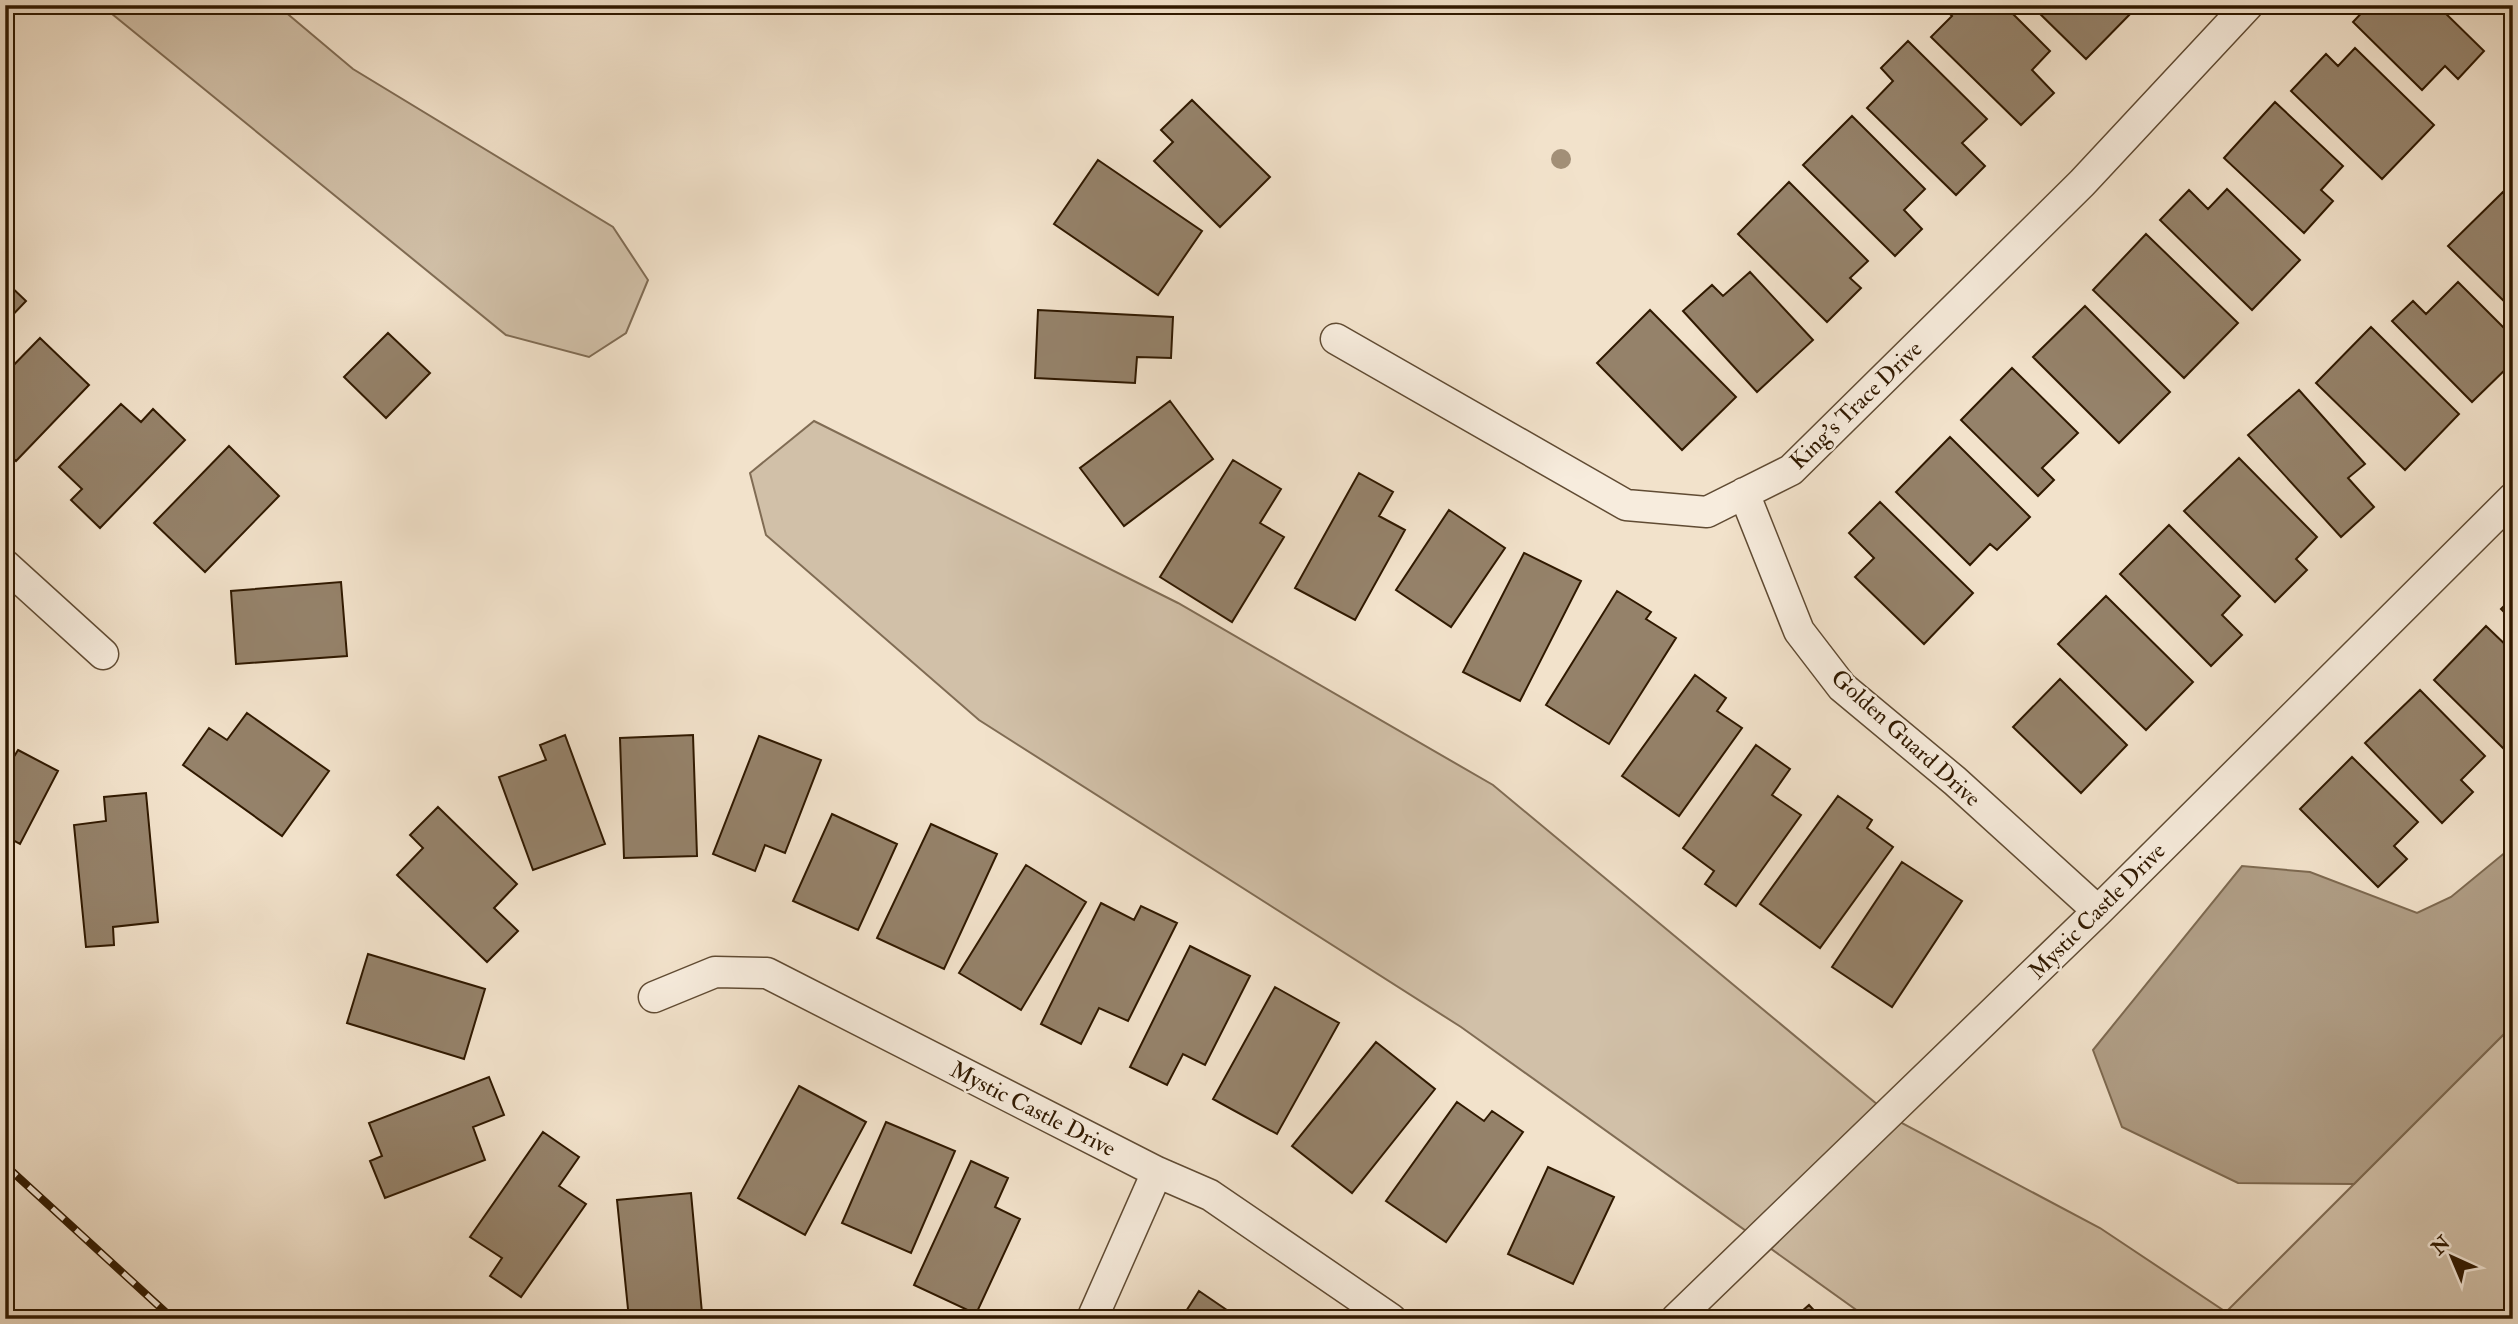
<svg xmlns="http://www.w3.org/2000/svg" width="2518" height="1324" viewBox="0 0 2518 1324" font-family="'IM FELL Double Pica',serif">
<style>
.green{fill:#d1c0a8;stroke:#806c54;stroke-width:2}
.water{fill:#b09e86;stroke:#7d6950;stroke-width:2}
.building{fill:#95826a;stroke:#301900;stroke-width:2}
.lines{fill:none;stroke-linecap:round;stroke-linejoin:round}
.street-casing{stroke:#604b33;stroke-width:33}
.street{stroke:#f7ecdd;stroke-width:30}
.rail-casing{stroke:#301900;stroke-width:8}
.rail{stroke:#f7ecdd;stroke-width:5;stroke-dasharray:16;stroke-linecap:butt}
.tree{fill:#a28f77}
.labels{text-anchor:middle;dominant-baseline:central;stroke-width:5;stroke-linejoin:round;paint-order:stroke}
.street-label{font-size:23px;fill:#301900;stroke:#f7ecdd}
</style>
<rect width="100%" height="100%" fill="#f2e2cb"/>
<filter id="stains"><feTurbulence type="fractalNoise" baseFrequency=".00286" numOctaves="4"/><feColorMatrix values="0 0 0 0 .2 0 0 0 0 .09 0 0 0 0 .02 0 0 0 .5 -.17"/></filter>
<radialGradient id="worn" r=".72"><stop offset=".6" stop-color="#630" stop-opacity="0"/><stop offset="1" stop-color="#630" stop-opacity=".3"/></radialGradient>
<path class="green" d="M101 5H277L353 69 613 227 648 280 626 333 589 357 506 335Z
M814 421 1178 603 1493 785 1896 1120 2100 1228 2226 1312 2513 1025V1319H1869L1461 1027 979 720 766 535 750 473Z"/>
<path class="water" d="M2513 846V1025L2354 1184 2238 1183 2122 1127 2093 1050 2242 866 2310 872 2417 913 2451 897Z"/>
<path class="building" d="M1949 5H2004L2050 51 2032 70 2054 93 2021 125 1931 37 1952 16 1945 9Z
M2031 5H2136L2137 7 2086 59Z
M2369 5H2437L2484 51 2458 79 2445 66 2422 90 2353 22Z
M1908 41 1987 119 1962 143 1985 166 1956 195 1867 108 1893 81 1881 68Z
M2355 48 2434 125 2382 179 2291 91 2326 54 2338 66Z
M1192 100 1270 177 1220 227 1154 161 1173 142 1161 130Z
M2275 102 2343 166 2321 190 2333 201 2304 233 2224 158Z
M1852 116 1925 189 1904 210 1922 229 1895 256 1803 165Z
M1098 160 1202 231 1158 295 1054 224Z
M1789 182 1868 261 1850 278 1861 288 1827 322 1738 234Z
M2227 189 2300 260 2252 310 2160 220 2189 190 2208 209Z
M2503 192 2513 202V310L2448 246Z
M2146 234 2238 323 2184 378 2093 290Z
M1750 272 1813 340 1757 392 1683 311 1712 285 1723 296Z
M5 281 26 301 5 323Z
M2458 282 2513 337V362L2472 402 2392 321 2413 301 2426 314Z
M2085 306 2170 392 2119 443 2033 357Z
M1038 310 1173 317 1171 358 1137 357 1135 383 1035 378Z
M1650 310 1736 397 1682 450 1597 363Z
M2371 327 2459 414 2405 470 2316 383Z
M388 333 430 373 386 418 344 377Z
M40 338 89 385 16 461 5 451V374Z
M2012 368 2078 433 2042 468 2054 480 2038 496 1961 420Z
M2299 390 2365 464 2348 478 2374 507 2341 537 2248 435Z
M1170 401 1213 459 1124 526 1080 468Z
M121 404 141 422 153 409 185 440 100 528 71 500 82 489 59 467Z
M1950 437 2030 517 1997 550 1990 544 1970 565 1896 492Z
M229 446 279 496 205 572 154 523Z
M2239 458 2317 537 2296 559 2307 570 2275 602 2184 511Z
M1233 460 1281 489 1260 523 1284 537 1232 622 1160 577Z
M1359 473 1393 492 1379 516 1405 530 1355 620 1295 588Z
M1880 502 1973 593 1924 644 1855 577 1874 558 1849 533Z
M1449 510 1505 548 1451 627 1396 590Z
M2169 525 2240 596 2222 615 2242 635 2211 666 2120 574Z
M1524 553 1581 581 1520 701 1463 672Z
M341 582 347 656 236 664 231 591Z
M1617 591 1651 612 1646 619 1676 638 1609 744 1546 705Z
M2106 596 2193 682 2146 730 2058 644Z
M2513 597V621L2501 609Z
M2486 626 2513 652V744L2506 751 2434 680Z
M1695 675 1726 698 1717 711 1742 728 1679 816 1622 776Z
M2060 679 2127 745 2081 793 2013 727Z
M2420 690 2485 756 2461 780 2473 792 2442 823 2365 743Z
M247 713 329 771 282 836 183 765 209 728 227 740Z
M565 735 605 844 533 870 499 777 546 760 540 745Z
M693 735 697 856 624 858 620 738Z
M759 736 821 760 785 853 765 845 755 871 713 854Z
M1756 745 1790 769 1772 795 1801 815 1736 906 1705 884 1714 871 1683 848Z
M18 750 58 771 20 844 5 836V763L9 765Z
M2352 757 2418 822 2394 846 2407 859 2378 887 2300 809Z
M146 793 158 922 113 927 114 945 86 947 74 825 106 821 104 797Z
M1838 796 1872 820 1867 828 1893 847 1820 948 1760 904Z
M438 807 517 884 494 908 518 931 487 962 397 875 423 848 410 835Z
M832 814 897 844 858 930 793 901Z
M931 824 997 854 944 969 877 938Z
M1902 862 1962 901 1892 1007 1832 967Z
M1026 865 1086 902 1021 1010 959 973Z
M1101 903 1134 920 1141 906 1177 923 1128 1021 1099 1008 1081 1044 1041 1024Z
M1190 946 1250 976 1205 1065 1183 1054 1167 1085 1130 1067Z
M368 954 485 989 464 1059 347 1023Z
M1275 987 1339 1023 1277 1134 1213 1099Z
M1376 1042 1435 1089 1352 1193 1292 1146Z
M489 1077 504 1115 473 1127 485 1160 385 1198 370 1161 382 1156 369 1123Z
M799 1086 866 1122 805 1235 738 1198Z
M1457 1102 1484 1121 1492 1111 1523 1132 1446 1242 1386 1201Z
M886 1122 955 1151 911 1253 842 1223Z
M543 1132 579 1157 559 1186 586 1204 521 1297 490 1276 502 1258 470 1237Z
M971 1161 1008 1178 995 1207 1020 1219 976 1314 914 1285Z
M1548 1167 1614 1197 1573 1284 1508 1254Z
M691 1193 702 1313 629 1319 617 1200Z
M1199 1291 1240 1319H1181Z
M1809 1305 1822 1319H1793Z"/>
<g class="lines">
<defs>
<path id="street" d="M1336 339 1626 505 1707 512 1791 470 2082 183 2248 5
M1744 493 1799 631 1842 687 1955 781 2098 911
M5 565 103 654
M654 997 715 972 767 973 1157 1172 1210 1195 1391 1319
M1092 1319 1157 1172
M1676 1319 2098 911 2513 498"/>
</defs>
<use href="#street" class="street-casing"/>
<use href="#street" class="street"/>
<defs>
<path id="rail" d="M5 1165 173 1319"/>
</defs>
<use href="#rail" class="rail-casing"/>
<use href="#rail" class="rail"/>
</g>
<circle class="tree" cx="1561" cy="159" r="10"/>
<g class="labels">
<g class="street-label">
<text transform="translate(1856 405) rotate(-44)">King's Trace Drive</text>
<text transform="translate(1906 738) rotate(42)">Golden Guard Drive</text>
<text transform="translate(2097 911) rotate(-45)">Mystic Castle Drive</text>
<text transform="translate(1033 1109) rotate(27)">Mystic Castle Drive</text>
</g>
</g>
<rect width="2518" height="1324" fill="none" stroke="#f2e2cb" stroke-width="28"/>
<rect x="7" y="7" width="2504" height="1310" fill="none" stroke="#301900" stroke-width="3.5"/>
<rect x="14" y="14" width="2490" height="1296" fill="none" stroke="#301900" stroke-width="2"/>
<g transform="translate(2452 1257) rotate(316)" stroke="#f7ecdd" stroke-width="5" paint-order="stroke">
<path d="M0-5L12 26L0 18L-12 26Z" fill="#301900"/>
<text y="-10" font-size="19" font-weight="bold" text-anchor="middle" fill="#301900">N</text>
</g>
<rect width="100%" height="100%" filter="url(#stains)"/>
<rect width="100%" height="100%" fill="url(#worn)"/>
</svg>
